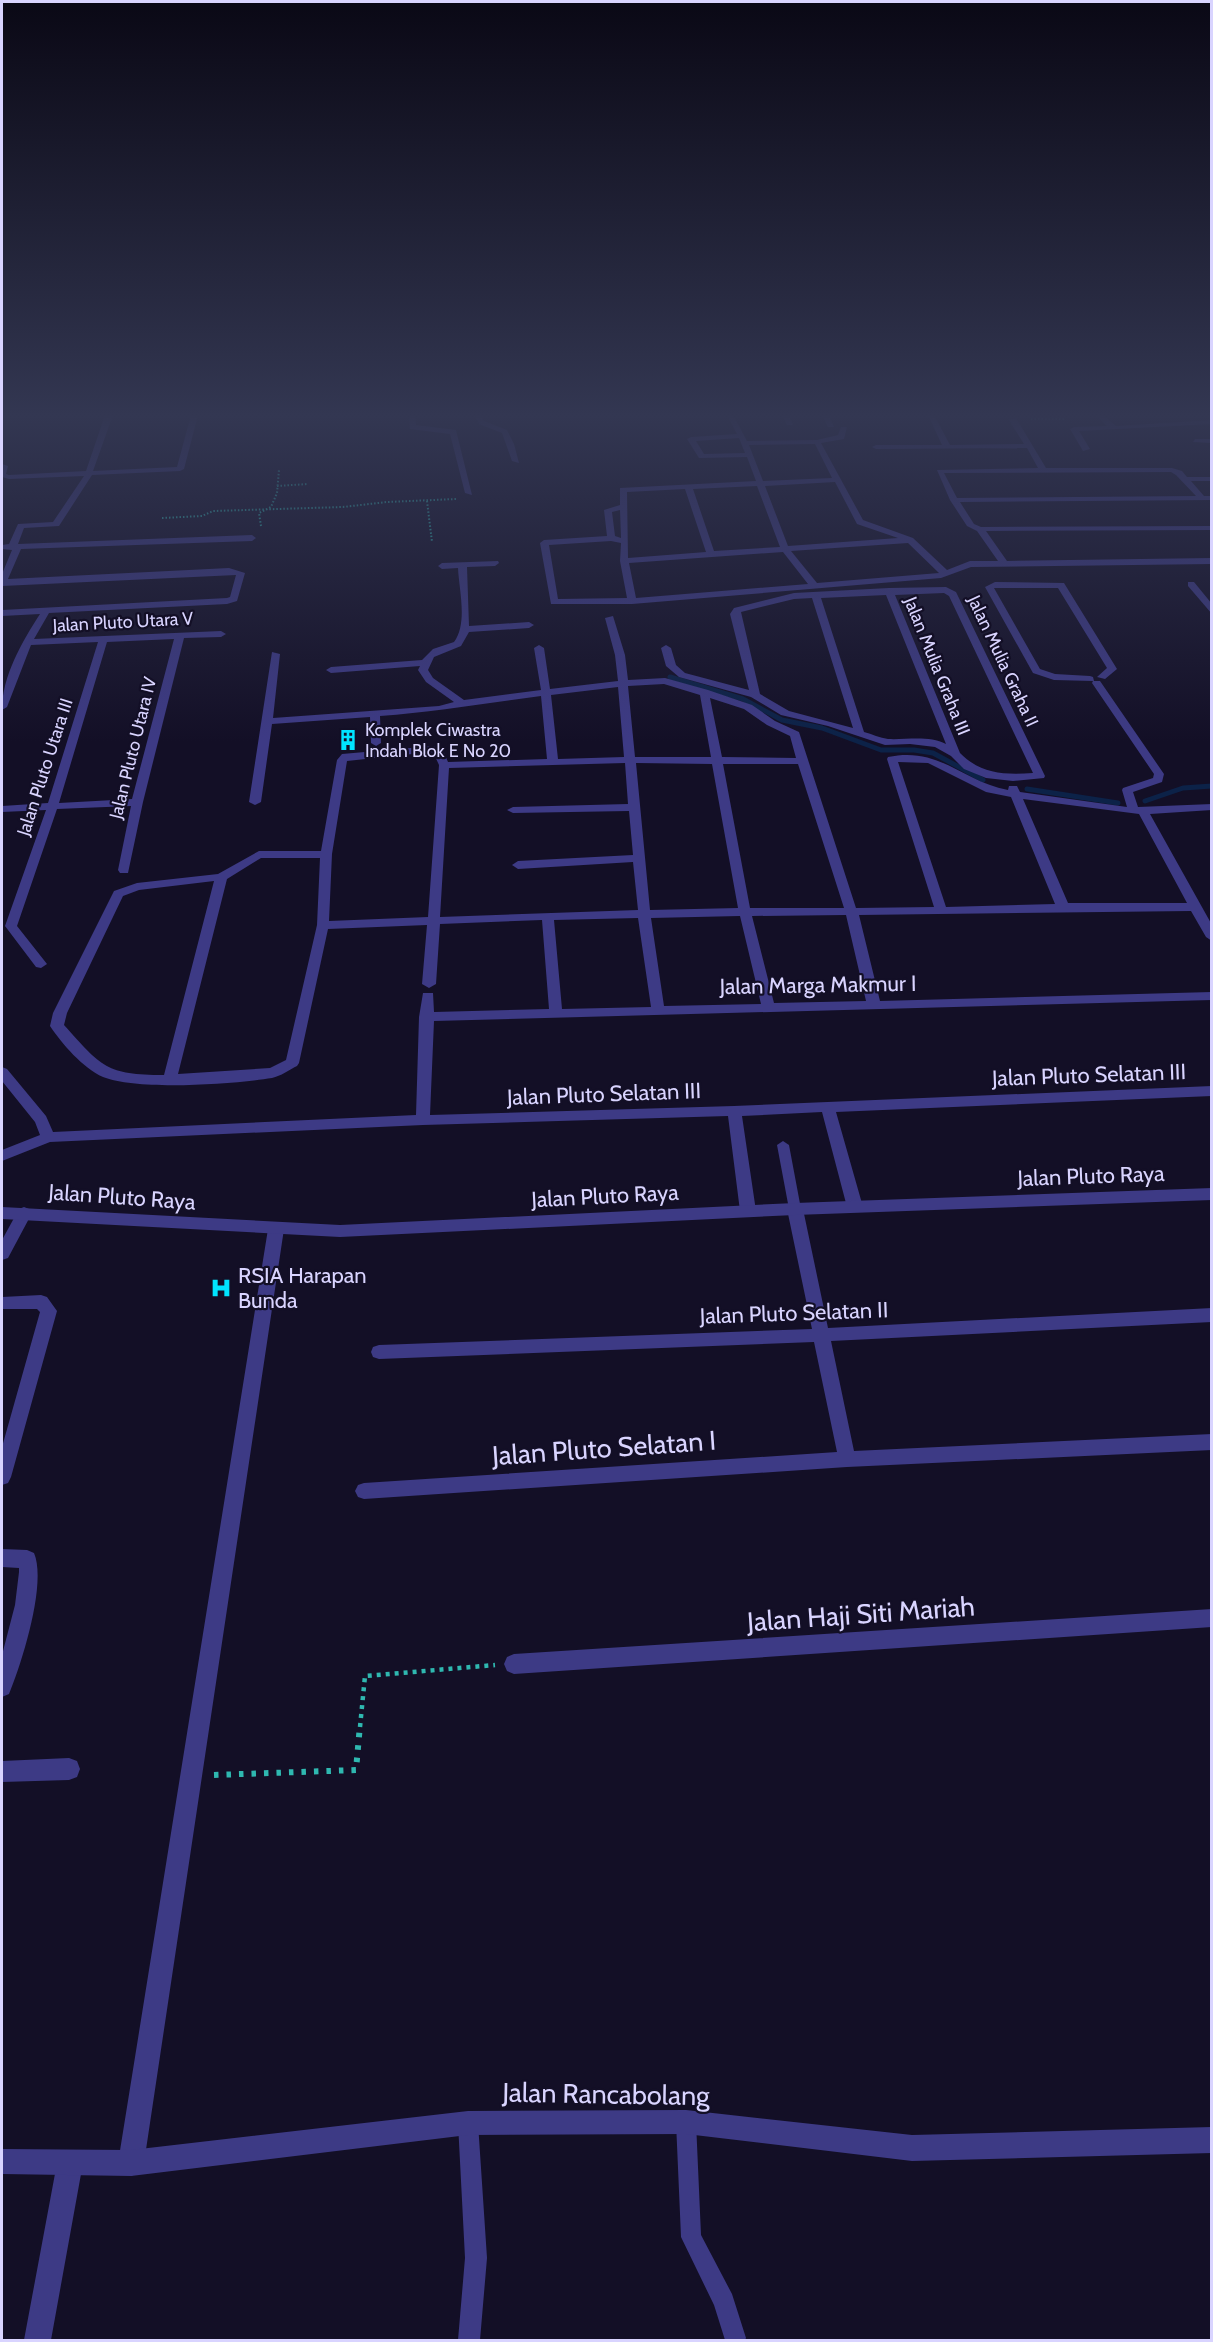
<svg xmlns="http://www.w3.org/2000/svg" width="1213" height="2342" viewBox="0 0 1213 2342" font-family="Cabin,sans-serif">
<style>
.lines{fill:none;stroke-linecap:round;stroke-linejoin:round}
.stream{stroke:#0c2248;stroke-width:5}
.path-far2{stroke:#2fb8b0;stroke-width:2;stroke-dasharray:1.5 2;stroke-linecap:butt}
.path-far1{stroke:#2fb8b0;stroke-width:4.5;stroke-dasharray:4 5;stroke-linecap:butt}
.path{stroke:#2fb8b0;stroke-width:6;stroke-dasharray:4.5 8;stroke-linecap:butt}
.service{fill:#3d3a85;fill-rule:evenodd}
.minor{fill:#3d3a85;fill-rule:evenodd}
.tertiary{fill:#3d3a85;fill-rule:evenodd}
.labels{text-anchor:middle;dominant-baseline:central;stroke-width:4.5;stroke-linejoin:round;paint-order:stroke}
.far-street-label{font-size:18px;fill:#d9d4ff;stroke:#130f26}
.far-poi-label{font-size:18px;fill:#d9d4ff;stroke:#130f26;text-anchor:start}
.street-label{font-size:22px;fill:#d9d4ff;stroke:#130f26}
.poi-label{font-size:22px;fill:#d9d4ff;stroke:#130f26;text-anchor:start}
.near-street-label{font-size:27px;fill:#d9d4ff;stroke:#130f26}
</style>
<rect width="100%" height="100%" fill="#130f26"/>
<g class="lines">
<path class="stream" d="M670 677 743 699 782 720 822 728 881 750H914L933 753 983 780
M1027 789 1118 803
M1145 801 1183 788 1212 786"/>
<path class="path-far2" d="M1031 419H1065
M277 486 308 484
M427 501 432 542
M162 518 202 516 213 511 343 507 387 502 456 499
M261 526 259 513 271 507 277 493 279 470"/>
<path class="path-far1" d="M360 1727 365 1676 495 1665"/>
<path class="path" d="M214 1775 356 1770 360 1725"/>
<path class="service" d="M1195 439H1212V443L1193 442Z
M783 1141 789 1145 801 1209 799 1212H791L789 1209 777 1145Z
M686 2112 693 2115 696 2122 701 2235 732 2294 746 2338 745 2340H725L714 2305 681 2237 676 2122 679 2115Z
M468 2113 475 2116 478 2123 487 2258 480 2340H458L465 2258 458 2123 461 2116Z"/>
<path class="minor" d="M105 415H113L93 471 177 467 191 415H198L184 469 180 471 92 475 59 526 24 528 18 544 252 535 256 538 252 541 21 549 8 579 229 568 245 573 237 601 227 604 49 613 34 639 221 631 226 634 221 637 184 638 143 802 128 873H120L118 870 131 806 57 809 17 926 47 964 41 968 36 967 5 926 46 810 2 812V806L48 803 98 642 31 645 7 707 2 710C2 676 22 642 40 614L2 616V610L227 598 230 597 236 575 2 586V574L12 550 2 549V545L9 544 18 524 53 522 84 476 9 479 2 477V464L8 466 6 474 9 475 86 471ZM174 639 132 799 59 803 107 642Z
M409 415H415L416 425 456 430 472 495 465 493 450 434 410 429Z
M475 415H481L484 421 507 430 514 444 519 463 512 461 502 433 479 424Z
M727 415H733L747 441 817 440 838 435 841 427H847L844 439 821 443 863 520 913 538 947 570 970 561H998L977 531 967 526 950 500 937 470 1038 468 1027 448 876 449 872 447 876 445H942L928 415H934L950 445 1024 444 1009 420 1016 418 1046 468H1172L1182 471 1187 477H1212V481H1191L1204 496H1212V500L960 502 974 524 981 527 1212 526V530L986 531 1007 561 1212 558V564L971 567 941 578 632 604H551L540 543 544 540 607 536 604 510 620 505V488L756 481 747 457 699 458 687 439 691 437 737 434ZM739 438 745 453 704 454 696 441ZM815 444 832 478 763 481 749 445ZM1171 472 1176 475 1196 496 957 498 944 473ZM835 482 857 524 898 538 788 546 765 486ZM757 486 780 547 714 551 693 489ZM685 489 706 552 628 558 627 492ZM620 510 621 538 615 536 612 512ZM611 541 621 543 620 561 627 598 558 599 549 545ZM908 543 939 573 817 583 791 551ZM783 552 808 584 636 598 629 563Z
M782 415H789L793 425H787Z
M822 415H829L834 427H828Z
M1096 415H1103L1116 426 1212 420V424L1079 431 1090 449 1083 451 1070 429 1074 427 1107 426Z
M498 561 499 563 495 566 467 567 469 626 529 622 534 625 529 628 469 632 461 646 434 657 428 670 433 678 464 700 541 690 534 648 539 645 544 648 550 689 618 681 615 655 605 618 613 616 625 655 628 680 665 678 708 690 752 705 775 721 799 732 856 908 934 907 887 759 888 757C940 746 963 782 1008 790L1009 786H1017L1020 792 1127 807 1122 790 1123 788 1153 778 1154 774 1092 683 1093 681 1054 680 1033 673 985 587 995 582 1064 583 1117 669 1105 679 1097 677 1107 668 1058 588H994L1040 669 1055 674 1090 676 1093 677 1094 681H1100L1164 774 1162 782 1133 792 1138 807 1212 804V810L1150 814 1212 925V941L1206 937 1191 911 859 915 880 1001 1212 992V1000L434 1021 430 1115 734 1106 1212 1086V1096L836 1112 863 1207 860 1211H850L847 1207 822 1112 742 1116 756 1211 753 1215H743L740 1211 728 1116 423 1125 50 1142 2 1161V1150L40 1135 35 1122 2 1081V1067L7 1069 46 1116 53 1132 416 1115 419 1017 423 993H433L434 1012 549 1009 542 920 440 924 436 984 429 988 422 984 427 925 328 929 299 1063 297 1066C289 1070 281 1076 272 1078 234 1084 138 1091 103 1077 83 1068 62 1044 50 1026L53 1013 114 891 137 883 218 874 259 851H321L337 760 342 754 433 746 443 750 448 762 547 759 541 696C487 703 434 712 380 716L381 743 376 746 371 743 370 717 272 724 261 802 255 805 249 802 272 652 280 654 273 718 439 706 454 702 426 682 418 670 420 666 331 673 326 670 331 667 422 660 433 649 454 642C468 623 459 590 458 568L442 569 438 566 442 563ZM664 684 700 695 711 757H635L628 686ZM618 687 624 757 558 759 551 695ZM710 698 744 709 767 725 790 736 796 758 722 757ZM431 752 434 754 439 765 428 917 329 921 332 854 347 761ZM898 762 928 763 986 792 1011 797 1055 904 946 907ZM625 763 628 804 513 807 507 810 513 813 629 811 633 855 518 861 512 865 518 869 633 862 638 910 440 917 449 768ZM636 763 712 764 738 908 650 910ZM723 764H798L844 908H750ZM1023 799 1139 814 1187 903H1068ZM261 858H320L317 925 286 1060 270 1068 178 1074 227 879ZM214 881 164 1075C106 1075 102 1067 64 1025L67 1013 123 896 139 890ZM846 915 866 1001 774 1003 752 916ZM740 916 761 1004 664 1006 651 918ZM638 918 651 1007 562 1009 554 920Z
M1188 582H1194L1212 604V614L1188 586Z
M889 588 946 587 956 592 1045 776 1044 778 1013 781 986 778 964 769 951 756 935 747 910 744 885 745 828 726 781 715 751 697 679 677 666 666 661 648 666 645 671 648 676 665 685 673 749 690 730 614 734 608 794 593ZM944 593 949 596 1033 773C1004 775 981 774 960 753L895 595ZM886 595 946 744C929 735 906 740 888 739 880 738 872 734 864 732L821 598ZM812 598 853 728 789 711 760 694 741 612 794 599Z
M795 1203 800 1205 803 1209 828 1328 1212 1308V1322L831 1341 854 1451 1212 1434V1450L847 1467 364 1499 358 1497 355 1491 358 1485 364 1483 837 1452 814 1342 379 1359 373 1357 371 1352 373 1347 379 1345 812 1329 787 1209 790 1205Z
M24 1207 29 1209 32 1213 8 1258 2 1260V1240L19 1209Z
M276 1223 282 1225 284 1229 144 2163 140 2172 131 2176 122 2172 118 2163 268 1229 270 1225Z
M41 1295 47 1297 57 1311 11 1477 8 1483 2 1485V1447L40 1312 37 1309H2V1297Z
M2 1549 27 1550 34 1553C47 1583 22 1663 9 1694L2 1697V1655L15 1605 19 1572V1568L2 1567Z
M1212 1609V1627L514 1674 507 1671 504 1664 507 1657 514 1654Z
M69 1758 77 1761 80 1769 77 1777 69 1780 2 1782V1761Z
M70 2150 79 2154 83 2163 51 2340H24L57 2163 61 2154Z"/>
<path class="tertiary" d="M1212 1188V1200L795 1215 340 1237 2 1219V1207L340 1225 795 1203Z
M686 2110 912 2135 1212 2127V2153L912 2161 686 2134 468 2135 131 2176 2 2174V2149L131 2150 468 2111Z"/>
</g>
<linearGradient id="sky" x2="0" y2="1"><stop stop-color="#0a0815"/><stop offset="0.56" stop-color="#333752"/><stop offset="1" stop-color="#333752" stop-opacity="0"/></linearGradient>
<rect width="1213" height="742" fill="url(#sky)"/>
<defs>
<symbol id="building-bare" viewBox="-9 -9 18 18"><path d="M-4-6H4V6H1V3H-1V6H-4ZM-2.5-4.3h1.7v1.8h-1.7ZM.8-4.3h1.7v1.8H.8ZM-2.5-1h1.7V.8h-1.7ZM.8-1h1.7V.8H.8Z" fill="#00e5ff" stroke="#130f26" stroke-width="2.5" paint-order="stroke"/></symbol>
<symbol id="hospital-bare" viewBox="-9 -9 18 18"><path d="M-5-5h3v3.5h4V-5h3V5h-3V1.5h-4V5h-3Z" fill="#00e5ff" stroke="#130f26" stroke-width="2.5" paint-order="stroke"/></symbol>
</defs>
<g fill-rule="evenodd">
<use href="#building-bare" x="333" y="725" width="30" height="30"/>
<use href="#hospital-bare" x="206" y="1273" width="30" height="30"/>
</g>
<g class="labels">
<g class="far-street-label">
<text transform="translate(123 622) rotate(-3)">Jalan Pluto Utara V</text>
<text transform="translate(1003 661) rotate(65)">Jalan Mulia Graha II</text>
<text transform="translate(937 666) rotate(68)">Jalan Mulia Graha III</text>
<text transform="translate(133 748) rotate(-76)">Jalan Pluto Utara IV</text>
<text transform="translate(45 767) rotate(-72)">Jalan Pluto Utara III</text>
</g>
<g class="far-poi-label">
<text x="365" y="730">Komplek Ciwastra<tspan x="365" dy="21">Indah Blok E No 20</tspan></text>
</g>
<g class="street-label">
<text transform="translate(818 985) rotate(-1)">Jalan Marga Makmur I</text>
<text transform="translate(1089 1075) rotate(-2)">Jalan Pluto Selatan III</text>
<text transform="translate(604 1094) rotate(-2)">Jalan Pluto Selatan III</text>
<text transform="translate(1091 1176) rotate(-2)">Jalan Pluto Raya</text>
<text transform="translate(605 1196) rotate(-3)">Jalan Pluto Raya</text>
<text transform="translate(122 1197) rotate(4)">Jalan Pluto Raya</text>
<text transform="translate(794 1313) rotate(-2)">Jalan Pluto Selatan II</text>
</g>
<g class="poi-label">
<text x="238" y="1275">RSIA Harapan<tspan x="238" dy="25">Bunda</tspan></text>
</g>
<g class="near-street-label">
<text transform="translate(604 1448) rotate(-4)">Jalan Pluto Selatan I</text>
<text transform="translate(861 1614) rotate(-4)">Jalan Haji Siti Mariah</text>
<text transform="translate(606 2094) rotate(1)">Jalan Rancabolang</text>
</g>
</g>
<rect width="1213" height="2342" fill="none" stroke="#d9d4ff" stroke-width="6"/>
</svg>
